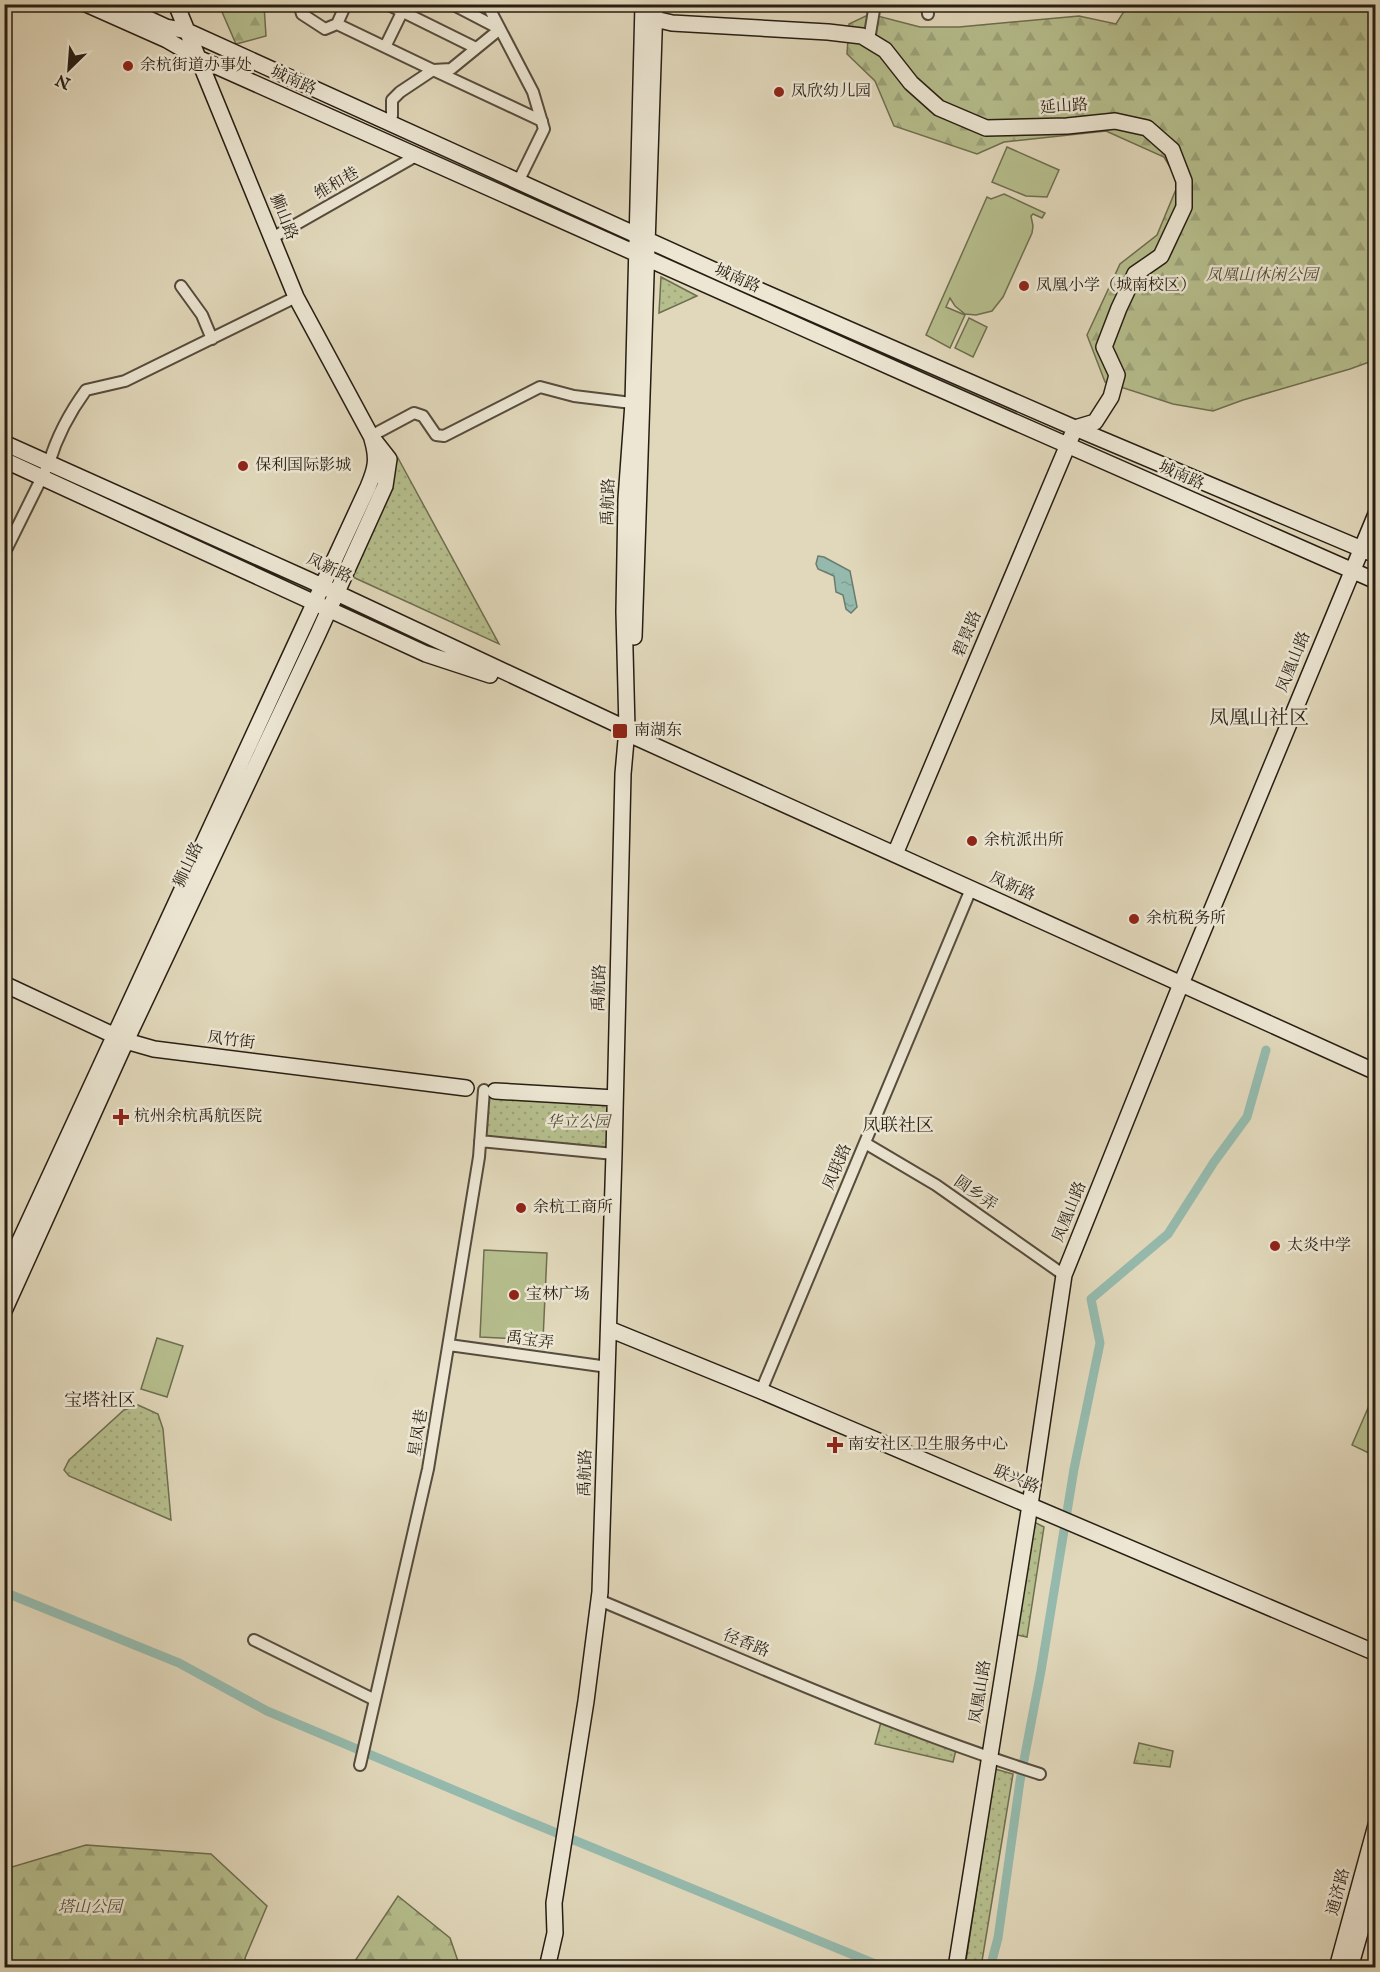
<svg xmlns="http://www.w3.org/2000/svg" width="1380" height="1972" viewBox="0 0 1380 1972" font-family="'IM FELL English','Noto Serif SC',serif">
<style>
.grass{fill:url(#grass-dots);stroke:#6e6e50;stroke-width:1.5}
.forest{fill:url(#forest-firs);stroke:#6e6e50;stroke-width:1.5}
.garden{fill:#b6be8d;stroke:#6e6e50;stroke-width:1.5}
.water{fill:url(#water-ripples);stroke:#697c6f;stroke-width:1.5}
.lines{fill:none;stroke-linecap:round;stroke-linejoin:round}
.canal{stroke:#95baad;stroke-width:9}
.street-casing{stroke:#564c3d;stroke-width:14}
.secondary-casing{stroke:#271e13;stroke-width:18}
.street{stroke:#ece6d3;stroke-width:10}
.secondary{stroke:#ece6d3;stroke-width:15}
.poi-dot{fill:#8f2418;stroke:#ece6d3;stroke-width:2}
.labels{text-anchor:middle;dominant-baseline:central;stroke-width:5;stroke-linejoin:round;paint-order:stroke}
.poi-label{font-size:16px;fill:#271e13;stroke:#ece6d3;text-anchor:start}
.street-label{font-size:16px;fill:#271e13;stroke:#ece6d3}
.park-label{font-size:16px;font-style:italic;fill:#524e38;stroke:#ece6d3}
.neighbourhood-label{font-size:18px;fill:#271e13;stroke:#ece6d3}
.quarter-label{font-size:20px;fill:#271e13;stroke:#ece6d3}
</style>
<defs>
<pattern id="grass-dots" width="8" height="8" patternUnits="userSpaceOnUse" patternTransform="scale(1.5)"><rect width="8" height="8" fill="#b6be8d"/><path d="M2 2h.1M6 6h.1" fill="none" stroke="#9ca379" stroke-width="1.8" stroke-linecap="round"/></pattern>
<pattern id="forest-firs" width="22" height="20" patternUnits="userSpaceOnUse" patternTransform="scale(1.5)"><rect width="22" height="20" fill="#b6be8d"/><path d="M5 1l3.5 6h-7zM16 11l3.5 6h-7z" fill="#9ca379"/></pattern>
<pattern id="water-ripples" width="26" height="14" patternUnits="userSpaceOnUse" patternTransform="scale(1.5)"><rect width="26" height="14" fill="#95baad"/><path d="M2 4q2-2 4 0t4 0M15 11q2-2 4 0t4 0" fill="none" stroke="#809f94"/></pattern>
</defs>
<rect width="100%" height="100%" fill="#e1d8bb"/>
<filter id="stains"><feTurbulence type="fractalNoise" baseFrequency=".00333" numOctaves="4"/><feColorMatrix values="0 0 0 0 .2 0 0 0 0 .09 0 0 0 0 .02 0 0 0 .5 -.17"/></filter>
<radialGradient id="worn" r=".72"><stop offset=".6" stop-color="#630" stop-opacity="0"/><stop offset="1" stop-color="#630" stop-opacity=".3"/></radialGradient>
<path class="grass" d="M661 277 697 296 659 313Z
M398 458 499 644 355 578 347 570Z
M483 1093 611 1101V1150L485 1136Z
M138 1405 158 1414 163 1429 171 1520 69 1476 64 1470 69 1460 124 1410Z
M1034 1522 1044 1527 1027 1637 1017 1635Z
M881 1722 956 1750 953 1762 875 1744Z
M1139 1743 1173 1751 1170 1767 1134 1763Z
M995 1769 1013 1774 981 1967 965 1968Z"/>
<path class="forest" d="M219 5H264L266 36 236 44Z
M1128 5H1375V360L1350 369 1243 400 1213 411 1173 404 1105 382 1087 335 1120 264 1157 235 1179 182 1164 157 1106 131 1004 142 977 154 894 126 875 81 847 54 849 24 870 14 920 27H959L1079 16 1116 24Z
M86 1845 211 1854 267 1906 245 1958 247 1967H5V1869Z
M398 1896 450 1938 460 1967H351Z"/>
<path class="garden" d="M1007 147 1059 170 1047 197 1026 196 992 182Z
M1004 194 1045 213 1042 218 1033 214 1031 216 1033 226 1032 233 1003 297 992 311 976 315 965 314 955 306 950 298 946 307 965 315 950 348 926 335 987 197 991 199Z
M969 318 987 327 973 357 955 348Z
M484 1250 547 1253 543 1340 480 1337Z
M157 1338 183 1346 167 1397 141 1389Z
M1375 1392 1376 1455 1375 1456 1352 1445Z"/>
<path class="water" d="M818 556 824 557 850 571 857 607 851 613 846 609 843 595 836 592 834 576 818 569 816 564Z"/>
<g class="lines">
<path class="canal" d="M4 1592 179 1663 267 1711 513 1815 885 1968
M990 1968 998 1938 1020 1781 1041 1671 1074 1469 1100 1343 1091 1299 1168 1234 1214 1162 1247 1117 1266 1050"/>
<defs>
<path id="street" d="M299 4 302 14 325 29 337 24 346 4
M387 4 476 48
M487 4 533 92 544 129 519 180
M927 4 928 14
M337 24 433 70 451 69 500 29 452 4
M869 40 875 4
M385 47 406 4
M386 121 392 116V100L400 92 433 70 542 121
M272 238 416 156
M181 286 202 315 212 339
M371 436 414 413 423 416 436 435 444 436 540 387 574 396 640 404
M4 554 49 463C57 436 70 412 86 390L125 381 296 297
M480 1141 614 1154
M865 1143 936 1185 1064 1275
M449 1345 608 1367
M761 1391 971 889
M599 1600C745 1661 890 1726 1040 1774
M254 1640 375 1700
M360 1765 428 1469 479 1157 484 1090"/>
<path id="secondary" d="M86 4 167 40 198 58 924 382 1376 581
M116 4 166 27 187 31 729 277 1075 428 1376 555
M655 19 672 23 828 32 862 36 885 50 911 83 939 108 986 128 1067 126 1115 121 1147 128 1172 150 1184 181V207L1161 256 1135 274 1119 308 1104 347 1117 375 1111 397 1095 422 1075 428 895 854
M4 443 309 580 627 729 633 736 1376 1072
M4 460 426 654 490 675
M634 637 655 4
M4 984 126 1041 154 1049 466 1088
M495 1091 615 1098
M4 1275 368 487C376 468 378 459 372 439
M4 1311 126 1041 318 634 385 486 389 459 371 436 296 297 176 4
M609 1329 761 1391 1376 1653
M547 1968 555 1933 554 1903 586 1701 600 1592 614 1154 623 774 627 729 624 612 626 499 633 403 643 4
M956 1968 1030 1505 1064 1275 1181 984 1376 514
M1337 1968 1376 1825
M1350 1968 1376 1877"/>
</defs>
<use href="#street" class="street-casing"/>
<use href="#secondary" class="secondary-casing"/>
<use href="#street" class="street"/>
<use href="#secondary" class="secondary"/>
</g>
<g class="poi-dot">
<circle cx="128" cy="66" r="6"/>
<circle cx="779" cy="92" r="6"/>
<circle cx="1024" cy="286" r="6"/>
<circle cx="243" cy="466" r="6"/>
<rect x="612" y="723" width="16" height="16" rx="3"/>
<circle cx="972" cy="841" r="6"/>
<circle cx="1134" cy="919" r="6"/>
<path d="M118 1108h6v6h6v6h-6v6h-6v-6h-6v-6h6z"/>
<circle cx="521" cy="1208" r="6"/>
<circle cx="1275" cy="1246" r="6"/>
<circle cx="514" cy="1295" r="6"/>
<path d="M832 1436h6v6h6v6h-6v6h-6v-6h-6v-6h6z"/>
</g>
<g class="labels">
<g class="poi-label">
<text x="140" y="66">余杭街道办事处</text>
<text x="791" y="92">凤欣幼儿园</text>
<text x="1036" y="286">凤凰小学（城南校区）</text>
<text x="255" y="466">保利国际影城</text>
<text x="634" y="731">南湖东</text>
<text x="984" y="841">余杭派出所</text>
<text x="1146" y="919">余杭税务所</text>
<text x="134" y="1117">杭州余杭禹航医院</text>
<text x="533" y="1208">余杭工商所</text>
<text x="1287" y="1246">太炎中学</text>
<text x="526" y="1295">宝林广场</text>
<text x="848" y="1445">南安社区卫生服务中心</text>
</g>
<g class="street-label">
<text transform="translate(293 81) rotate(24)">城南路</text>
<text transform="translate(1064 107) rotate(-4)">延山路</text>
<text transform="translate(337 184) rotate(-30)">维和巷</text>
<text transform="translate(283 217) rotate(68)">狮山路</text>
<text transform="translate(737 279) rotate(24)">城南路</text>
<text transform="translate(1181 476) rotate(24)">城南路</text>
<text transform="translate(609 502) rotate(-88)">禹航路</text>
<text transform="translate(329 569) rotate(25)">凤新路</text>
<text transform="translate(968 634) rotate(-67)">碧景路</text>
<text transform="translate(1294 662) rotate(-68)">凤凰山路</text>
<text transform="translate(189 865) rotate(-65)">狮山路</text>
<text transform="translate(1012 887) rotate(24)">凤新路</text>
<text transform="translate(600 988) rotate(-88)">禹航路</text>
<text transform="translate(231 1041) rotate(7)">凤竹街</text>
<text transform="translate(838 1167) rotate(-67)">凤联路</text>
<text transform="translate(975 1194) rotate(35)">圆乡弄</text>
<text transform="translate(1070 1212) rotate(-68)">凤凰山路</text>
<text transform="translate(530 1341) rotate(8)">禹宝弄</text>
<text transform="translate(419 1433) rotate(-81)">星凤巷</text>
<text transform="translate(586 1473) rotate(-88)">禹航路</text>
<text transform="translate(1016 1480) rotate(23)">联兴路</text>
<text transform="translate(746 1644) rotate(22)">径香路</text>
<text transform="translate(981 1692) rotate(-81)">凤凰山路</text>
<text transform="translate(1339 1892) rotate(-75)">通济路</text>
</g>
<g class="park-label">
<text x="1262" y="276">凤凰山休闲公园</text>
<text x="578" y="1123">华立公园</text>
<text x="90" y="1908">塔山公园</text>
</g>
<g class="neighbourhood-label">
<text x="898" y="1126">凤联社区</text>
<text x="100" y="1401">宝塔社区</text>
</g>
<g class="quarter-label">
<text x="1259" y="718">凤凰山社区</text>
</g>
</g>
<rect width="1380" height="1972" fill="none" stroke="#e1d8bb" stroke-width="24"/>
<rect x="6" y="6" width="1368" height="1960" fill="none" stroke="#271e13" stroke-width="3"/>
<rect x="12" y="12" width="1356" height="1948" fill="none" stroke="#271e13" stroke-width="1.5"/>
<g transform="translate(69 69) rotate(205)" stroke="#ece6d3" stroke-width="4.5" paint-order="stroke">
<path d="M0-4.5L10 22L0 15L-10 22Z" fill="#271e13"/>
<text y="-9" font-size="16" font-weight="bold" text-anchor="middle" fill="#271e13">N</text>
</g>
<rect width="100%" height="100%" filter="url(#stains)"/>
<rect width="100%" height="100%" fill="url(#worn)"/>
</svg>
